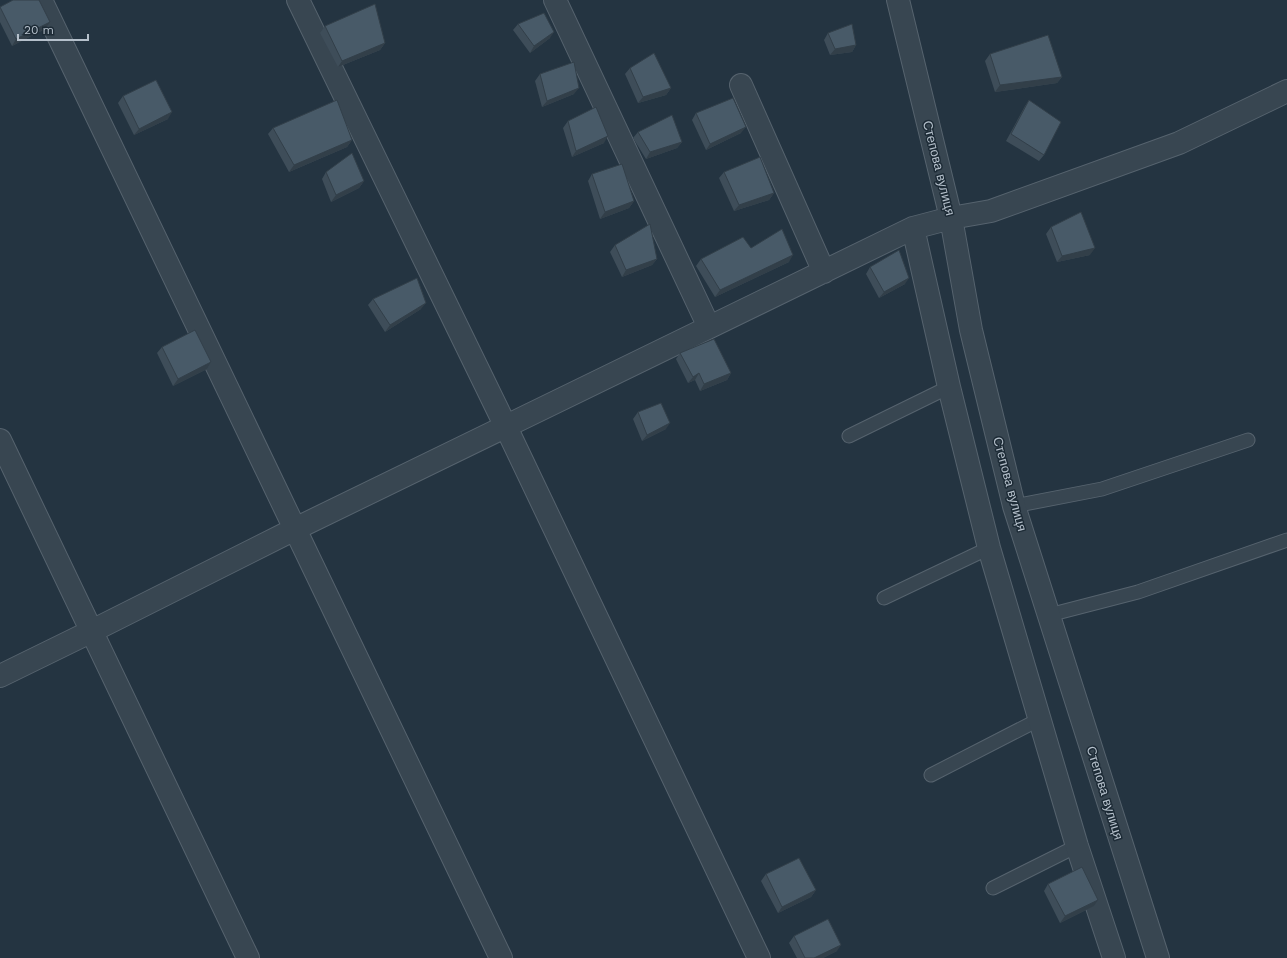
<svg xmlns="http://www.w3.org/2000/svg" width="1287" height="958" viewBox="0 0 1287 958" font-family="'Work Sans',sans-serif">
<style>
.lines{fill:none;stroke-linecap:round;stroke-linejoin:round}
.service-casing{stroke:#56636e;stroke-width:15}
.minor-casing{stroke:#56636e;stroke-width:24}
.service{stroke:#384651;stroke-width:13}
.minor{stroke:#384651;stroke-width:22}
.wall{fill:#3e4d59}
.shaded-wall{fill:#323f49}
.building{fill:#485a68;stroke:#323f49}
.labels{text-anchor:middle;dominant-baseline:central;stroke-width:3;stroke-linejoin:round;paint-order:stroke}
.street-label{font-size:13px;fill:#b5c0cb;stroke:#1d2b36}
</style>
<rect width="100%" height="100%" fill="#243441"/>
<g class="lines">
<defs>
<path id="service" d="M849 436 949 387
M1014 506 1102 489 1248 440
M884 598 989 548
M1049 615 1138 592 1287 540
M931 775 1040 719
M993 888 1077 846"/>
<path id="minor" d="M41 0 501 958
M298 0 506 427 759 958
M555 0 709 327
M898 0 951 218 971 330 1014 506 1158 958
M741 85 824 272
M913 228 949 387 989 548 1077 846 1114 958
M0 440 248 958
M0 676 92 631 295 529 913 228 951 218 991 211 1179 143 1287 91"/>
</defs>
<use href="#service" class="service-casing"/>
<use href="#minor" class="minor-casing"/>
<use href="#service" class="service"/>
<use href="#minor" class="minor"/>
</g>
<path class="wall" d="M0 7 45 29 12 46 0 22Z
M518 24 550 38 530 53 513 30Z
M325 26 385 43 380 50 338 67 320 33Z
M828 33 856 45 852 52 830 55 824 40Z
M990 54 1062 77 1057 83 995 92 985 61Z
M630 68 671 88 666 95 638 103 625 74Z
M540 74 574 94 542 107 535 81Z
M123 96 168 119 134 135 118 103Z
M1029 100 1044 155 1039 161 1006 141 1025 106Z
M696 113 741 133 706 150 692 120Z
M568 121 604 143 572 157 563 128Z
M273 128 352 140 347 147 289 172 268 134Z
M638 132 682 142 677 148 646 159 633 138Z
M326 172 364 181 359 188 331 202 322 179Z
M724 172 774 193 769 200 734 211 719 178Z
M592 174 634 201 629 208 600 219 588 181Z
M1051 227 1090 255 1057 262 1046 234Z
M615 245 657 259 652 265 622 277 610 252Z
M751 248 789 262 715 297 696 266 701 259Z
M870 267 905 284 879 298 866 274Z
M373 299 421 309 385 332 368 305Z
M162 347 211 362 207 369 173 386 157 353Z
M680 353 731 373 727 380 700 391 695 380 688 383 676 359Z
M638 412 666 429 642 441 633 419Z
M766 874 816 890 811 897 778 913 761 881Z
M1048 884 1098 900 1094 906 1060 923 1044 891Z
M794 936 837 951 823 958H797L789 943Z"/>
<path class="shaded-wall" d="M50 22 45 29 12 46 16 39Z
M554 32 550 38 530 53 534 46Z
M385 43 380 50 338 67 342 61Z
M856 45 852 52 830 55 835 49Z
M1062 77 1057 83 995 92 1000 85Z
M579 88 574 94 542 107 547 101Z
M671 88 666 95 638 103 643 97Z
M172 112 168 119 134 135 139 129Z
M746 127 741 133 706 150 710 144Z
M608 136 604 143 572 157 576 151Z
M352 140 347 147 289 172 294 165Z
M682 142 677 148 646 159 650 152Z
M364 181 359 188 331 202 336 195Z
M774 193 769 200 734 211 739 205Z
M634 201 629 208 600 219 605 212Z
M1095 248 1090 255 1057 262 1062 256Z
M793 255 789 262 715 297 720 290Z
M657 259 652 265 622 277 626 270Z
M909 278 905 284 879 298 884 292Z
M426 303 421 309 385 332 390 325Z
M211 362 207 369 173 386 178 379Z
M699 373 695 380 688 383 693 377Z
M731 373 727 380 700 391 704 384Z
M670 423 666 429 642 441 647 435Z
M816 890 811 897 778 913 782 907Z
M1098 900 1094 906 1060 923 1065 916Z
M841 945 837 951 823 958H814Z"/>
<path class="building" d="M13 0H39L50 22 16 39 0 7Z
M375 4 385 43 342 61 325 26Z
M544 13 554 32 534 46 518 24Z
M852 24 856 45 835 49 828 33Z
M1048 35 1062 77 1000 85 990 54Z
M654 53 671 88 643 97 630 68Z
M574 62 579 88 547 101 540 74Z
M156 80 172 112 139 129 123 96Z
M733 98 746 127 710 144 696 113Z
M337 100 352 140 294 165 273 128Z
M1029 100 1061 122 1044 155 1011 134Z
M596 107 608 136 576 151 568 121Z
M672 115 682 142 650 152 638 132Z
M352 153 364 181 336 195 326 172Z
M760 157 774 193 739 205 724 172Z
M622 164 634 201 605 212 592 174Z
M1081 212 1095 248 1062 256 1051 227Z
M650 224 657 259 626 270 615 245Z
M782 229 793 255 720 290 701 259 743 237 751 248Z
M899 250 909 278 884 292 870 267Z
M417 278 426 303 390 325 373 299Z
M195 330 211 362 178 379 162 347Z
M714 339 731 373 704 384 699 373 693 377 680 353Z
M661 403 670 423 647 435 638 412Z
M799 858 816 890 782 907 766 874Z
M1082 867 1098 900 1065 916 1048 884Z
M828 919 841 945 814 958H805L794 936Z"/>
<g class="labels">
<g class="street-label">
<text transform="translate(939 168) rotate(76)">Степова вулиця</text>
<text transform="translate(1010 484) rotate(75)">Степова вулиця</text>
<text transform="translate(1105 793) rotate(73)">Степова вулиця</text>
</g>
</g>
<path d="M18 34v6h70v-6" fill="none" stroke="#b5c0cb" stroke-width="2"/>
<text x="24" y="34" font-size="12" fill="#b5c0cb" stroke="#1d2b36" stroke-width="3" paint-order="stroke">20 m</text>
</svg>
